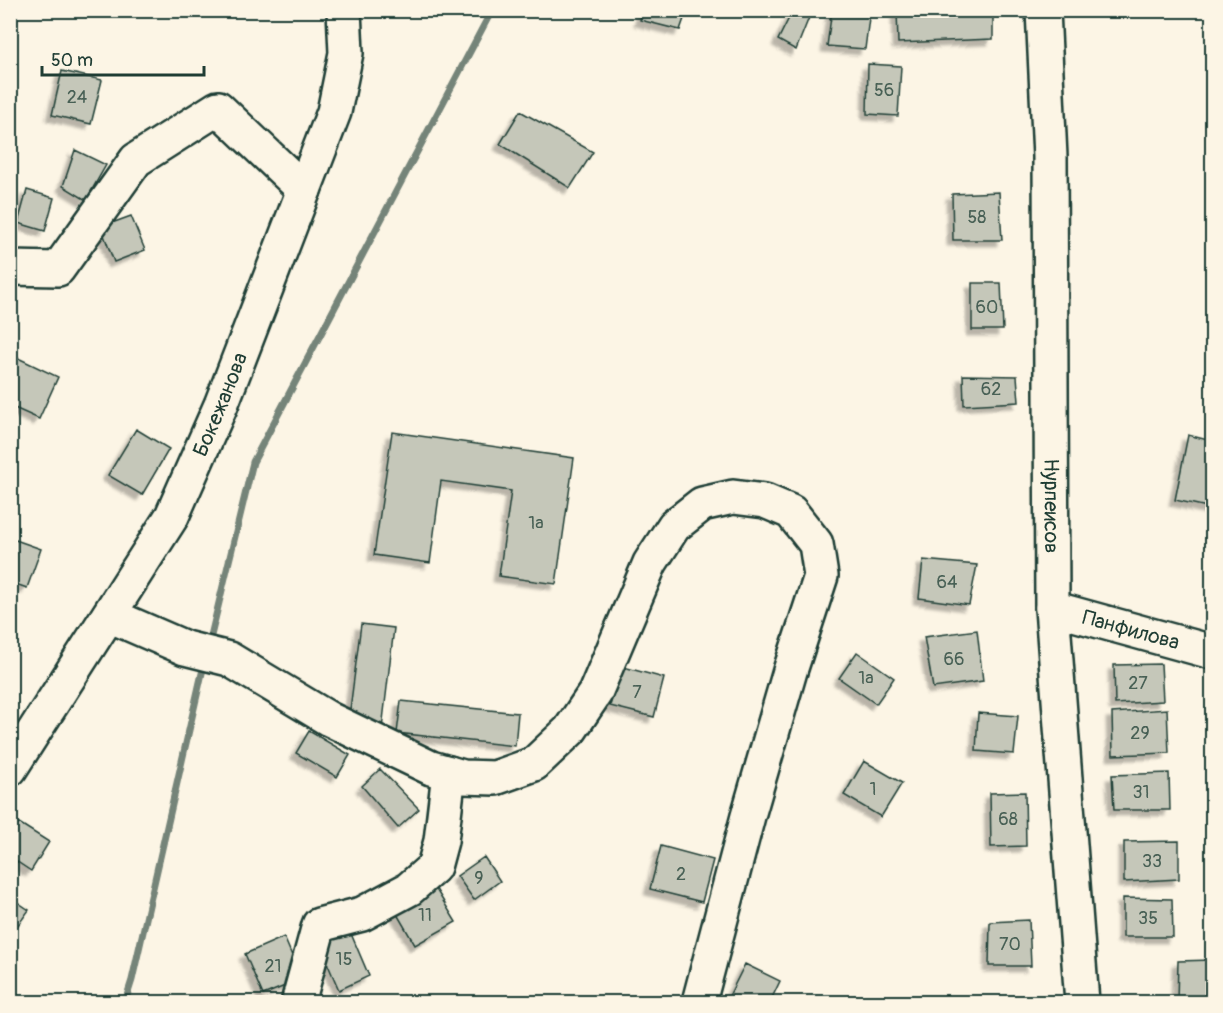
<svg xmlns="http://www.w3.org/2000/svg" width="1223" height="1013" viewBox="0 0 1223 1013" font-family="Pangolin,sans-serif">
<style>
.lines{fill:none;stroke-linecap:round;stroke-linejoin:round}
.stream{stroke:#758479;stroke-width:7}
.building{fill:#c5c7b9;stroke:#1f3d34;stroke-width:1.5;filter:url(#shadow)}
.minor-casing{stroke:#1f3d34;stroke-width:38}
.minor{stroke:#fcf5e5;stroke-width:33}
.labels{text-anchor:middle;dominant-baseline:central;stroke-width:4.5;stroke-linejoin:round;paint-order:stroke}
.number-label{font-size:18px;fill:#486055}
.street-label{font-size:21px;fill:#1f3d34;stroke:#fcf5e5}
</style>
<defs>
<filter id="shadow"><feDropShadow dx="-5.5" dy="5.5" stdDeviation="1.5" flood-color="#0004"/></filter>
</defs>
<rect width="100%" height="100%" fill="#fcf5e5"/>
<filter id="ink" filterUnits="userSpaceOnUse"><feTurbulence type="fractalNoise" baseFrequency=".0167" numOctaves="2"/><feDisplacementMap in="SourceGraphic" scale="12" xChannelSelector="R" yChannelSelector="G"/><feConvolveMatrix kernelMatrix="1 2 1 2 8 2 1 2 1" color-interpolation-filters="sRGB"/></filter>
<g filter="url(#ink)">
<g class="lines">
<path class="stream" d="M209 644 253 462 492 10
M125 1002 132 980 205 660"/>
</g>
<path class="building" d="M643 10H687L680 30 640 20Z
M793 10H812L796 50 778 40Z
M832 10H870L865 49 827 46Z
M897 10H993V39L898 43Z
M868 64 901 66 898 116 867 114Z
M62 71 102 80 91 124 52 115Z
M520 111 593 152 570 188 500 144Z
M75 150 106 165 86 200 63 186Z
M27 190 54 198 45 231 18 223Z
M999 192 1002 240H953L952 194Z
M131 216 145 250 114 262 101 227Z
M972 283H1001L1003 330H972Z
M18 358 58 377 39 419 10 406V375Z
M963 375 1017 376 1019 402 964 405Z
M136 429 169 449 142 495 108 475Z
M392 432 574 458 556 584 499 576 511 491 441 481 430 563 374 555Z
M1188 435 1212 441V508L1175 500Z
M10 538 41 549 27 588 10 582Z
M923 560 977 565 969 605 919 598Z
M361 624 394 628 382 729 348 725Z
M977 630 983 681 933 688 924 637Z
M857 652 894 678 876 704 839 678Z
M1161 664 1163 701 1115 704 1114 665Z
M620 666 664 678 654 717 610 706Z
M401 701 518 713 515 746 397 733Z
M1167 709 1169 753 1113 755 1112 713Z
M978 713 1018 716 1014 754 976 751Z
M309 731 350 755 337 777 296 753Z
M864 761 902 783 881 817 844 795Z
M380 769 419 809 398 828 362 786Z
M1169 773 1170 810H1114L1112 775Z
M1025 792 1026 846 991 847 990 793Z
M19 823 49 842 31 871 10 857V837Z
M1179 841V879L1124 882V842Z
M661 846 713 860 702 902 650 889Z
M484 857 500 881 474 900 457 876Z
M434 886 456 922 415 945 394 909Z
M10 897 29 910 10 936Z
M1123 898 1172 899 1173 937H1123Z
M1029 920 1031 966H989L990 922Z
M349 929 369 976 339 990 318 942Z
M284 937 302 979 263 995 245 954Z
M1212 960V1002H1177L1178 961Z
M745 964 780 981 770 1002H726Z"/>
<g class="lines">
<defs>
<g id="minor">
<path id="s1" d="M1043 10 1050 157 1052 608 1082 1002"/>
<path d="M10 268 58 269 136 160 218 108 304 190"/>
<path id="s2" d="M1052 608 1212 652"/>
<path d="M109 615 185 648 229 659 329 719 431 768 463 777 495 778 534 764 570 730 595 693 650 563 674 526 702 504 733 497 765 501 791 512 816 544 821 576 790 671 748 816 699 1002"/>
<path id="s3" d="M10 769 172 516 221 405 334 112 346 53 344 10"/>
<path d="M299 999 319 925 362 914 409 889 434 867 441 841 449 773"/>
</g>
</defs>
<use href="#minor" class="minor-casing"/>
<use href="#minor" class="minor"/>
</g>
</g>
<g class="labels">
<g class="number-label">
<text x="884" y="90">56</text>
<text x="77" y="97">24</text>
<text x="977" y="217">58</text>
<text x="987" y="307">60</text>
<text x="991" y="389">62</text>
<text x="536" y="523">1а</text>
<text x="947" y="582">64</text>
<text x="954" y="659">66</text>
<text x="866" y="678">1а</text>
<text x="1138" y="683">27</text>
<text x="637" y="692">7</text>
<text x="1140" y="733">29</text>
<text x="873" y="789">1</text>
<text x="1141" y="792">31</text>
<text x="1008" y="819">68</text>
<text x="1152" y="861">33</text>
<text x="681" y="874">2</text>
<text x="479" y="878">9</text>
<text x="425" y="915">11</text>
<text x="1148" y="918">35</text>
<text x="1010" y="944">70</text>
<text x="344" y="959">15</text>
<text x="273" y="966">21</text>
</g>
<g class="street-label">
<text stroke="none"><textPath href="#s3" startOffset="422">Бокежанова</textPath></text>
<text stroke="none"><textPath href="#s1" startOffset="496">Нурпеисов</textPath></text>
<text stroke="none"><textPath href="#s2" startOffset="82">Панфилова</textPath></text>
</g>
</g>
<rect width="1223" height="1013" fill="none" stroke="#fcf5e5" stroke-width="36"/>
<rect x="18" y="18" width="1187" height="977" fill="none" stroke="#1f3d34" stroke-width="2" filter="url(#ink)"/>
<path d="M42 66v9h162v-9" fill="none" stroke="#1f3d34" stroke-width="3"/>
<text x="51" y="66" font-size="18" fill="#1f3d34" stroke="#fcf5e5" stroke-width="4.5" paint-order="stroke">50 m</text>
</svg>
